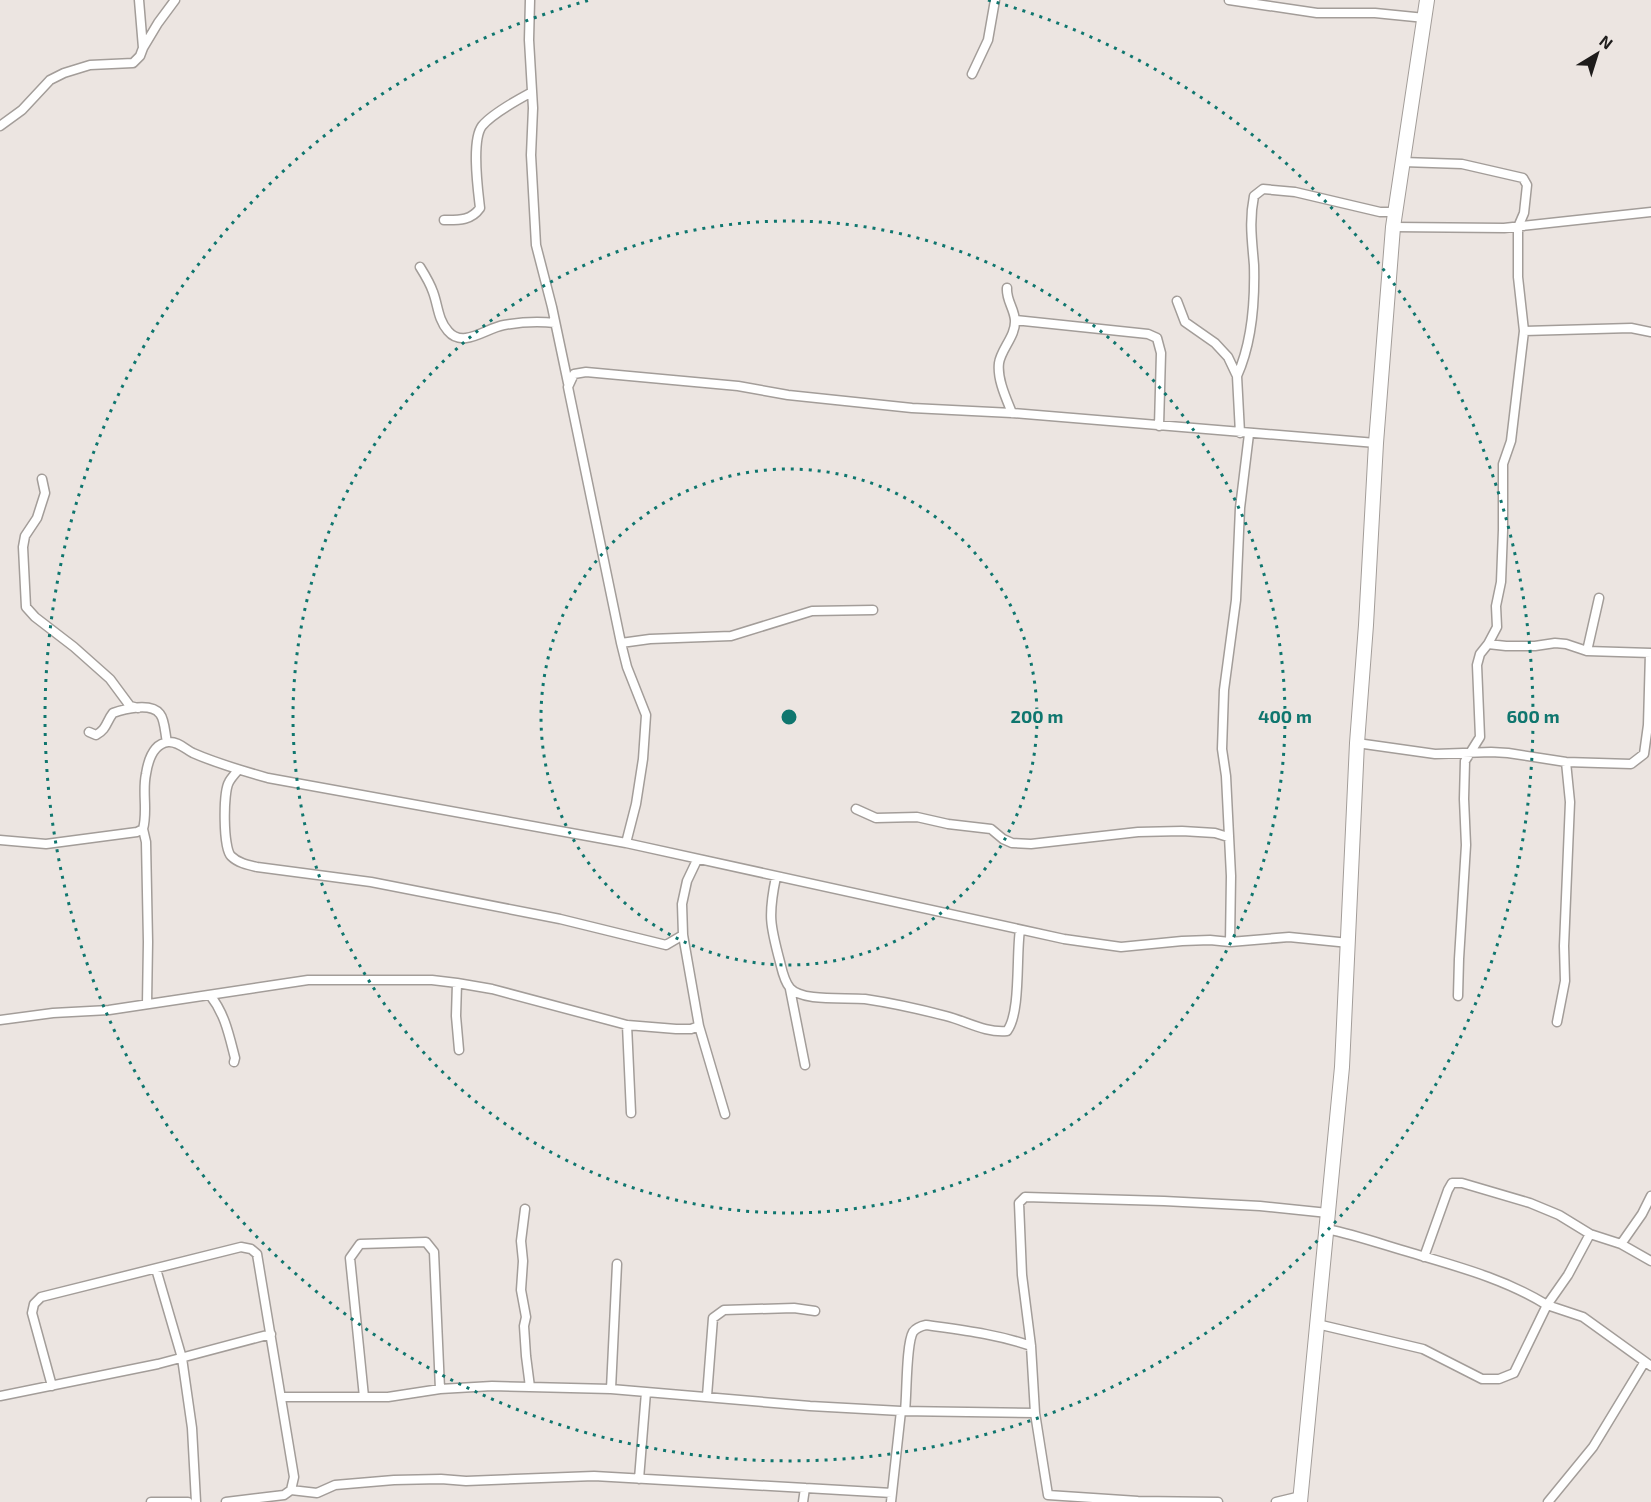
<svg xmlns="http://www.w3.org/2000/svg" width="1651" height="1502" viewBox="0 0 1651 1502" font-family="'Exo 2',sans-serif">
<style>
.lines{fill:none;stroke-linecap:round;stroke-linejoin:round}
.street-casing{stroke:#a39d99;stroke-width:11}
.primary-casing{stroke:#a39d99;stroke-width:16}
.street{stroke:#fff;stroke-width:8}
.primary{stroke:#fff;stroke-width:14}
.ring{fill:none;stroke:#0f766e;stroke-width:3;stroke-dasharray:3 6}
.centre{fill:#0f766e;stroke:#ece5e1;stroke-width:3}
.ring-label{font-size:18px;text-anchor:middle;font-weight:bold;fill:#0f766e;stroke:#ece5e1;stroke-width:4.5;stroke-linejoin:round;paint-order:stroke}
</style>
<rect width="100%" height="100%" fill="#ece5e1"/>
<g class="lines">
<defs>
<path id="street" d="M530 0 529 40 533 108 531 155 536 245 552 307 568 383
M1229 0 1317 13H1375L1425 18
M143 48 158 23 175 0
M972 74 988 40 995 0
M0 126 22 110 50 80 64 73 90 65 133 63 140 56 143 48 139 0
M1403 162 1462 164 1523 178 1527 185 1524 213 1518 227V277L1524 331 1511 441 1503 464V530L1501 582 1496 606 1497 627 1488 644 1480 654 1477 665 1480 737 1465 761 1464 799 1466 845 1459 959 1458 996
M444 220C458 220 471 221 480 208 478 190 471 141 482 126 491 115 519 99 532 92
M1393 227 1504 228 1651 212
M420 267C425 275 430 283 433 292 438 305 438 320 448 331 463 349 486 328 504 325 521 322 538 321 555 323
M1007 288C1006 300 1014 308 1015 320 1016 336 1001 349 999 363 997 379 1006 398 1012 413
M1177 301 1185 322 1215 343 1228 357 1237 376 1240 433
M1015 320 1148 334 1157 338 1161 353 1159 426
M1524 331 1631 328 1651 332
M1237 376C1252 343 1255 302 1254 265 1252 240 1249 221 1254 196L1263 189 1295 192 1380 212H1395
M42 479 45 493 37 518 25 536 23 547 26 607 35 617 74 647 110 679 130 706 138 708
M621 643 568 387 574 374 586 372 738 386 788 395 912 408 1012 413 1376 443
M1488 644 1506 646H1535L1555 643 1566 644 1587 651 1651 653
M1587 651 1599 598
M89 732 96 735C107 729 106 722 113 713 124 709 151 702 160 714 165 720 165 734 167 742
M1357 743 1435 754 1491 752 1508 753 1566 762 1631 764 1644 754 1648 725 1650 653
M238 770C235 774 231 778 229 782 223 792 223 848 231 856 238 863 248 865 257 867L371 882 560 919 666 945 683 935
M856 809 876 818 917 817 948 824 991 829 1003 839 1012 843 1031 844 1138 832 1182 831 1215 833 1228 837
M143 829 146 842 148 942 147 1004
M0 840 46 844 137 832 143 829C148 811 142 792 146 774 148 761 153 744 168 742 178 741 185 749 193 753 218 764 243 771 268 778L626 843 1064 939 1121 947 1182 941 1210 940 1230 942 1289 937 1349 943
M626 843 636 804 643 759 646 715 627 667 621 643 650 639 731 636 812 611 873 610
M697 860 687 881 682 904 683 935 699 1026 725 1114
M776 877C768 915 770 925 780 962 782 970 784 981 790 988 802 1002 846 997 865 999 892 1003 919 1009 946 1016 966 1021 985 1033 1007 1031 1021 1013 1016 955 1020 930
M1230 942 1231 876 1226 776 1222 749 1224 690 1236 600 1240 508 1249 434
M457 983 456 1016 459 1050
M790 989 805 1065
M210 995C225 1014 229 1035 235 1058L234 1062
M0 1020 53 1013 109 1010 308 980H432L457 983 492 989 627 1025 676 1029H691L699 1026
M1557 1022 1565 981 1564 946 1570 802 1566 762
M627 1025 631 1113
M525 1209 521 1241 523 1261 521 1290 526 1317 524 1326 526 1356 530 1387
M1327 1229C1356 1235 1384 1245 1412 1253 1459 1267 1505 1279 1547 1305L1568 1275 1590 1234
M1621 1244 1642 1214 1651 1196
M1424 1257 1448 1190 1452 1183H1462L1530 1203 1559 1215 1590 1234 1621 1244 1651 1261
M156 1269 182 1358 192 1428 196 1502
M1317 1324 1423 1349 1482 1379H1499L1514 1373 1547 1305 1583 1317 1651 1366
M52 1386 32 1313 34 1304 41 1297 241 1247 251 1249 257 1254 294 1477 291 1490 284 1495 226 1502
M611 1389 617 1264
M0 1396 158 1364 271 1334
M707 1396 713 1318 724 1310 794 1308 815 1311
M282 1397H388L440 1389 492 1386 530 1387 611 1389 810 1406 901 1411 1035 1413
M364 1397 350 1258 360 1244 426 1242 434 1252 440 1389
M905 1411C907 1394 906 1344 913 1332 916 1328 921 1326 926 1325 961 1330 997 1334 1031 1346
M639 1479 646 1392
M291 1490 317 1493 335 1485 394 1480 441 1479 466 1481 594 1476 892 1493
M151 1502H188
M803 1502 805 1488
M891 1502 901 1411
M1218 1502 1138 1501 1048 1495 1035 1413 1031 1346 1022 1275 1019 1203 1025 1197 1164 1201 1260 1206 1328 1213
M1276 1502 1301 1496
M1548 1502 1593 1447 1644 1363"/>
<path id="primary" d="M1300 1502 1342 1067 1357 743 1366 625 1376 443 1393 227 1427 0"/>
</defs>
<use href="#street" class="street-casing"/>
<use href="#primary" class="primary-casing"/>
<use href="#street" class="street"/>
<use href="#primary" class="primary"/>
</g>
<g class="ring">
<circle cx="789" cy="717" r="248"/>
<circle cx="789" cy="717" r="496"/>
<path d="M988 0A744 744 0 1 1 590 0"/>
</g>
<circle cx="789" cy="717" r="9" class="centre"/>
<g class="ring-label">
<text x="1037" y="723">200 m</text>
<text x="1285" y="723">400 m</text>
<text x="1533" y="723">600 m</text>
</g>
<g transform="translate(1597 54) rotate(38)" stroke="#ece5e1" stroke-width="4.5" paint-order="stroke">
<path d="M0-4.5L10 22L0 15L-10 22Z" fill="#1e1c1b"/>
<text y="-9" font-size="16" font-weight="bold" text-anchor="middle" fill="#1e1c1b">N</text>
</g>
</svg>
